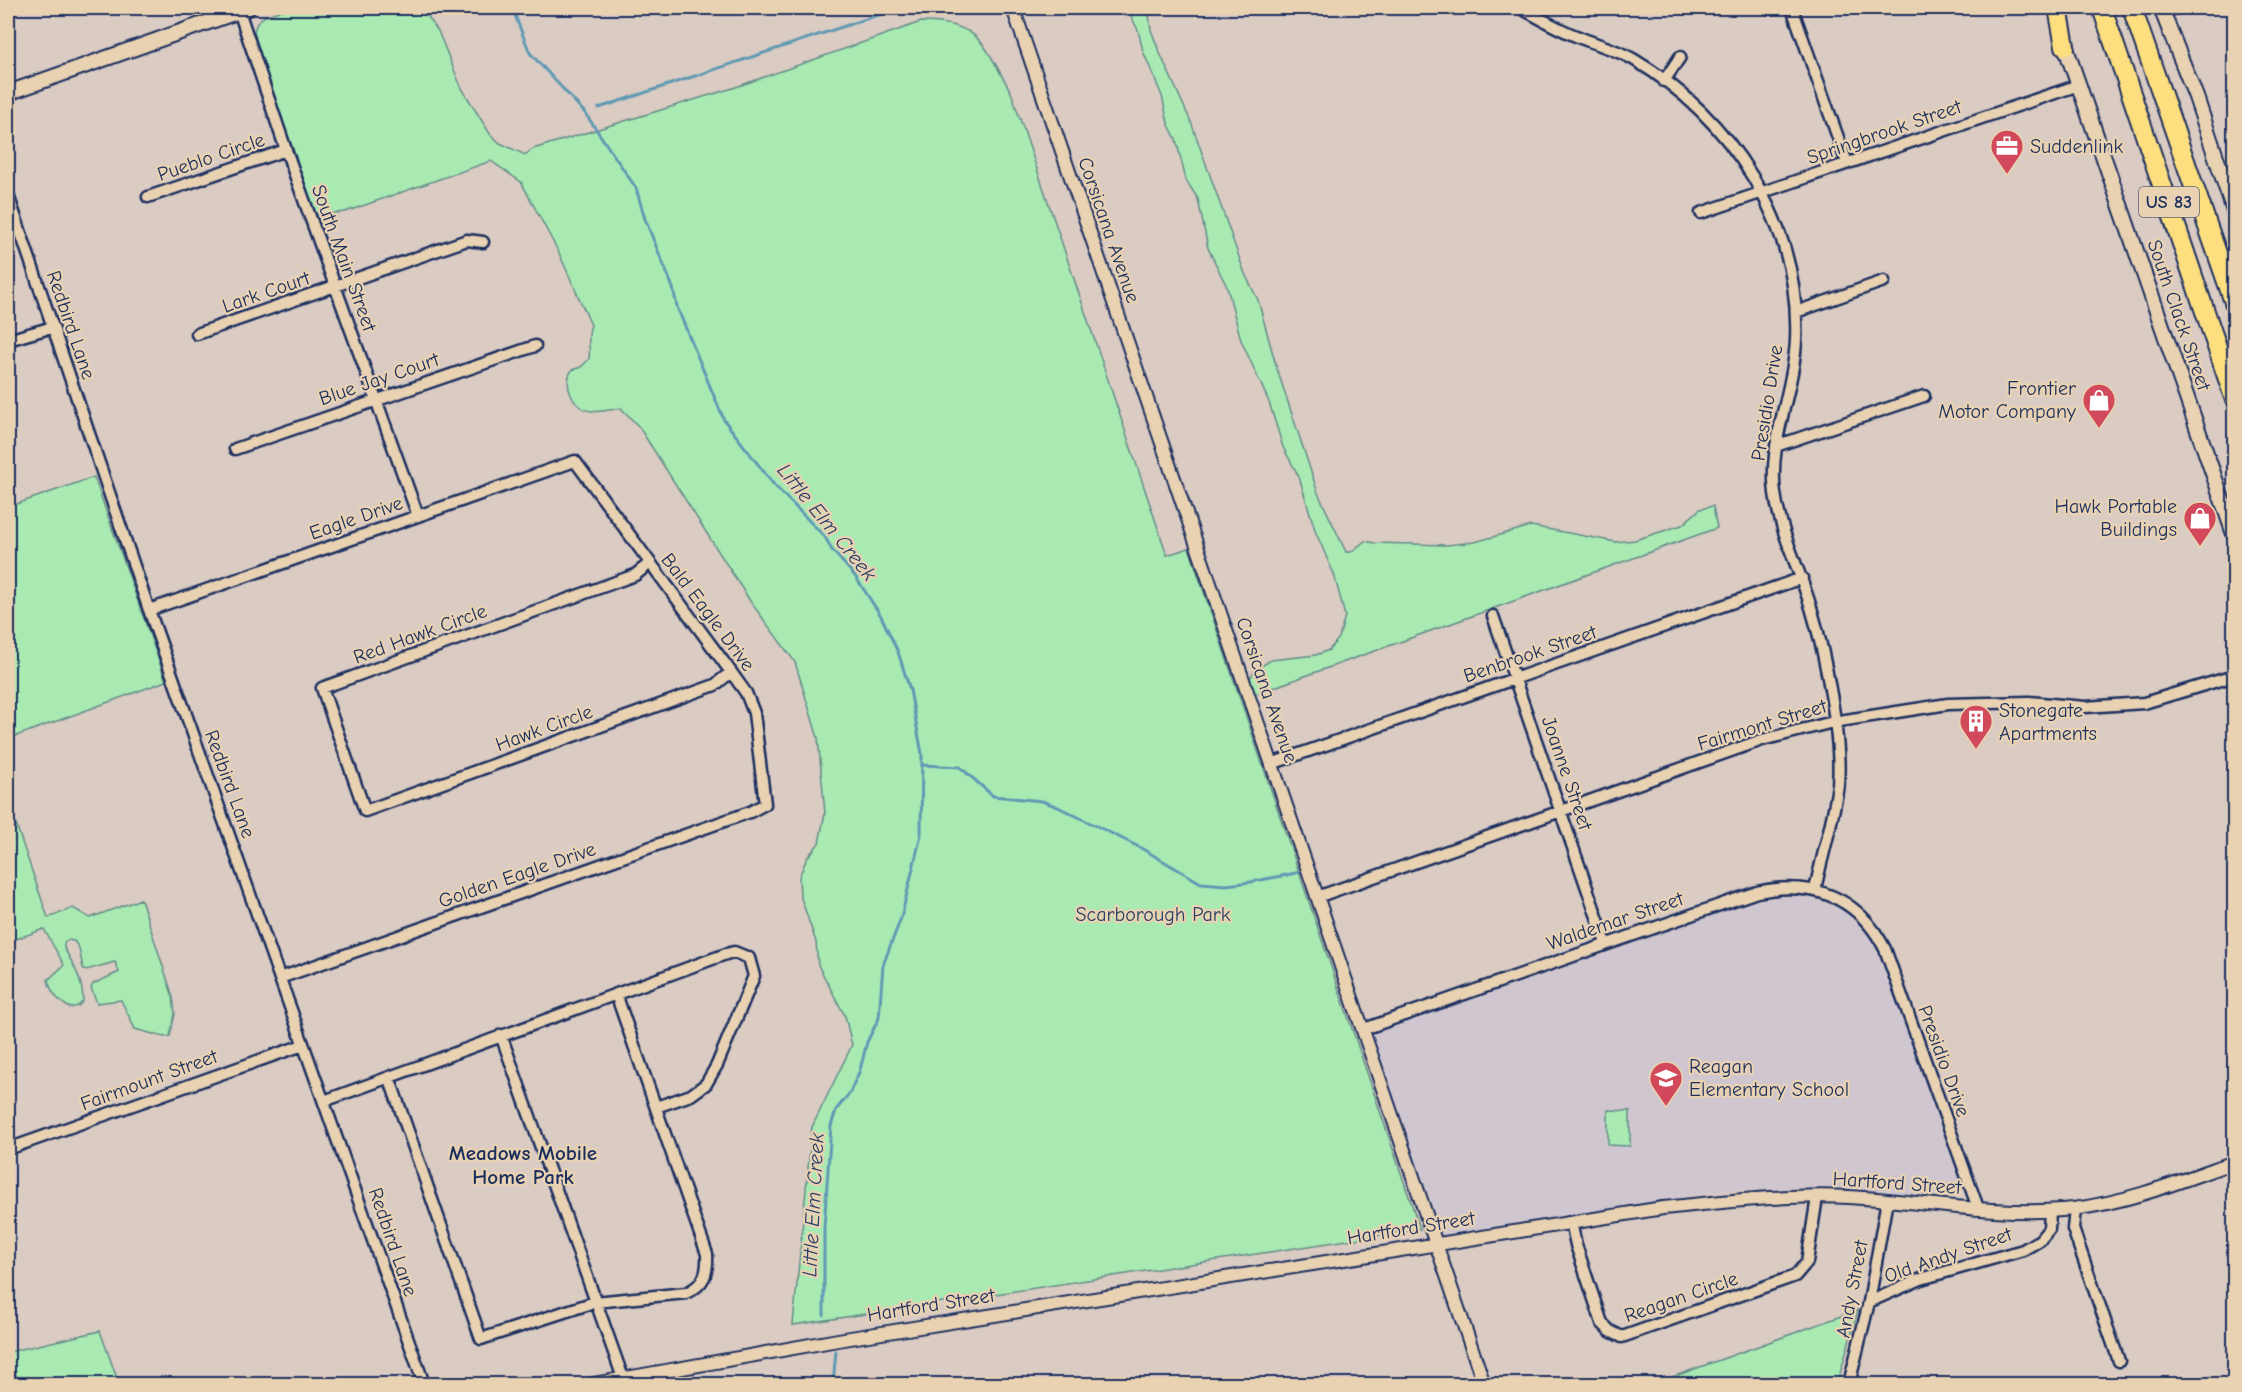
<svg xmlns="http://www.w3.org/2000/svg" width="2242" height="1392" viewBox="0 0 2242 1392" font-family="'Comic Neue',sans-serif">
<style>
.built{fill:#cfc6cf}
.green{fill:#a9eab3;stroke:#628c88;stroke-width:1.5}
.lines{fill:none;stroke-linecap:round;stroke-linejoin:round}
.stream{stroke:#6199b3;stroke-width:3}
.minor-casing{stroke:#1b2f5e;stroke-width:15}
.tertiary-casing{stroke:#1b2f5e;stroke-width:16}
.secondary-casing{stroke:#1b2f5e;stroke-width:18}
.motorway-casing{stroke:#1b2f5e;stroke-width:22}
.minor{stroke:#e9d2b2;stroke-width:10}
.tertiary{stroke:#e9d2b2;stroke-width:12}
.secondary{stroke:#e9d2b2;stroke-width:14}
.motorway{stroke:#fedf80;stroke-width:18}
.labels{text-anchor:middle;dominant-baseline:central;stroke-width:4.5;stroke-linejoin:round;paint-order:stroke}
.shield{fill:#e9d2b2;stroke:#596077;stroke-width:1.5}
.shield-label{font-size:18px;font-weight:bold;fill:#1b2f5e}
.street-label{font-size:20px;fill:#1b2f5e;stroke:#e9d2b2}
.poi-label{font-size:20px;fill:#1b2f5e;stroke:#e9d2b2;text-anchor:start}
.park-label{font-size:20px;fill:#294266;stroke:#e9d2b2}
.water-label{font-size:21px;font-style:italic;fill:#27416c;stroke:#e9d2b2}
.neighbourhood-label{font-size:21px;font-weight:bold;fill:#1b2f5e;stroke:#e9d2b2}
</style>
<rect width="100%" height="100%" fill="#dacbc3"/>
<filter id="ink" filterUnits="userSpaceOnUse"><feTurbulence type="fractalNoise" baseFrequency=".0167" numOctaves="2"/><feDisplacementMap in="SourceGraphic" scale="12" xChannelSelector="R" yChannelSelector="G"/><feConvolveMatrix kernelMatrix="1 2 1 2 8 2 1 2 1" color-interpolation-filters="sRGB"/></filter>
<g filter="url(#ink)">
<path class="built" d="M1796 894 1840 907 1872 937 1883 960 1962 1183 1958 1196 1796 1188 1722 1191 1442 1236 1371 1031 1755 899Z"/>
<path class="green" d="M289 8H422L438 31 461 87 490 134 500 143 525 155 533 149 733 88 921 22C981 22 983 44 1011 92L1167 555 1189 548 1420 1229 793 1325 812 1127 852 1045 845 1016 818 965 816 942 800 895 799 877 807 858 819 843 825 813 818 738 795 662 750 601 639 427 621 408C612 409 600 413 591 411 573 409 562 384 572 370L581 367 589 359C591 346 586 338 591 325L559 253 521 182 491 161 345 212 316 215 274 98 254 32C257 14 274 13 289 8Z
M1127 8H1148L1151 30 1159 51 1191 122 1245 274 1258 300 1277 369 1318 493 1346 552H1351L1365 541 1375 543 1447 545 1475 542 1531 526 1616 542 1635 540 1682 525 1700 509 1713 506 1717 528 1255 694 1250 678 1255 670 1271 660 1316 655 1329 650 1339 638 1345 616 1334 574 1316 533 1299 477 1283 447 1269 402 1241 340 1227 287 1208 248 1198 199 1186 180 1176 139 1168 123 1162 96 1143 51 1138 30Z
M94 477 166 681 8 739V507Z
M8 801 48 918 73 908 90 918 141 899 173 997 175 1014 170 1036 164 1037 135 1029 121 1000 97 1003 91 988 93 984 119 972 115 962 86 970 83 968 79 948 74 941 68 940 64 943V948C74 965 83 981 83 1001L78 1006 70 1008C59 1002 51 992 48 980L64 965 44 929 8 942Z
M1608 1110 1630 1111V1146L1608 1145Z
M1858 1310 1837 1384H1653Z
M100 1331 119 1384H19L15 1372 8 1374V1352Z"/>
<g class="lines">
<path class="stream" d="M512 8 530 53 585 113 636 188 645 219 673 288 677 307 724 420 774 485 825 537 832 550 855 576 881 616 898 652 910 690 922 754 921 835 901 918 883 965 879 1018 867 1042 860 1070 849 1094 836 1110 831 1126 824 1228V1315
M599 108 899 8
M923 765 960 767 993 796 1042 801 1058 807 1139 847 1201 883 1226 885 1251 882 1306 871
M833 1384 836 1351"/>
<defs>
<path id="minor" d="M1521 8C1539 18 1556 28 1576 36 1595 44 1615 49 1633 59 1731 117 1801 224 1796 340 1794 391 1768 441 1775 493 1780 533 1801 572 1812 611 1825 654 1842 739 1838 784 1834 819 1822 855 1815 890
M1792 8 1847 163
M239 11 286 150 418 516
M2163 12 2176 8
M1664 81 1680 57
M8 195 149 610 424 1384
M148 197 286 150
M1701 213 2079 85
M1796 312 1884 281
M197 334 467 240 483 242
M8 340 53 327
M1776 446 1924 396
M235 449 535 346
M649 564 635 575 322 688 365 811 715 685 731 672
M149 610 575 461 731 672 746 693 754 713 765 804 750 812 280 978
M1493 616 1606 943
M1271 764 1802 578
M1317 897 1762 740 1833 722 1948 704 2029 702 2085 707 2144 703 2234 676
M1364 1029 1757 892C1814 880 1858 897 1885 949L1978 1208
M501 1035 623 1378
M389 1077 481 1339 595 1302 686 1293C704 1285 708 1274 707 1254L616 994
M324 1101 726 954 734 952 749 958 754 976 717 1065 706 1084 691 1095 656 1107
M8 1149 303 1045
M2075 1209 2073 1229 2119 1361
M1571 1222 1576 1245 1602 1323 1610 1331 1622 1337 1795 1276 1807 1262 1817 1197
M1869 1302 1921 1279 2023 1250 2040 1240 2049 1229 2050 1211
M1849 1384 1869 1302 1887 1200"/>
<path id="tertiary" d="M1013 8 1484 1384
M593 1384 838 1340 1663 1208C1725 1202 1786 1194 1849 1197 1923 1201 1999 1217 2073 1209 2129 1202 2181 1181 2234 1162"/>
<path id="secondary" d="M2161 8 2196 97 2234 211
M2062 37 2234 534
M8 93 248 8"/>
<path id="motorway" d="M2058 8 2065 46
M2102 8 2234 397
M2132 8 2234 302"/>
</defs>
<use href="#minor" class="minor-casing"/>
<use href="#tertiary" class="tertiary-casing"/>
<use href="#secondary" class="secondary-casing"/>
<use href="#motorway" class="motorway-casing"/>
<use href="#minor" class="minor"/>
<use href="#tertiary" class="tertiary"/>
<use href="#secondary" class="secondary"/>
<use href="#motorway" class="motorway"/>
</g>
</g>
<defs>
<symbol id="office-pin" viewBox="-11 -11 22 30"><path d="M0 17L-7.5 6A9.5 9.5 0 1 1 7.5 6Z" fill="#d1495b" stroke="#e9d2b2"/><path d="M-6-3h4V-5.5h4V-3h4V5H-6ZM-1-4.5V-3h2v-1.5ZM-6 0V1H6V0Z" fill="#fff"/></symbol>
<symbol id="shop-pin" viewBox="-11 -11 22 30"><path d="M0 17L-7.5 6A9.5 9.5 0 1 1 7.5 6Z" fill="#d1495b" stroke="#e9d2b2"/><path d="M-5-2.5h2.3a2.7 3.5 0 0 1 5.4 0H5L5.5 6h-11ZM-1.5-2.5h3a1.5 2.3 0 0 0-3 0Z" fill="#fff"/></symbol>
<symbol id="building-pin" viewBox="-11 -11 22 30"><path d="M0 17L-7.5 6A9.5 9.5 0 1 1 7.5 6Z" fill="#d1495b" stroke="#e9d2b2"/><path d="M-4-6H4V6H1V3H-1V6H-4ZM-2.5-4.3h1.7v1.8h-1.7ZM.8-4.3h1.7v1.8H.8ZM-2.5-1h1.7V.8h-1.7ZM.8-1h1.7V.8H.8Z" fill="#fff"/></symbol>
<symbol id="school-pin" viewBox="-11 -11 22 30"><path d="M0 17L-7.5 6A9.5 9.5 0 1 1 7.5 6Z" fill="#d1495b" stroke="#e9d2b2"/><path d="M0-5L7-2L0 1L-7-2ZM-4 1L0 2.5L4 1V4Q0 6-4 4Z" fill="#fff"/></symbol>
</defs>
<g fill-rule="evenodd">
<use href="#office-pin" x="1988" y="127" width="38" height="52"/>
<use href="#shop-pin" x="2080" y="381" width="38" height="52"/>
<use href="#shop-pin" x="2181" y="499" width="38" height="52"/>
<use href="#building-pin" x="1957" y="702" width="38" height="52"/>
<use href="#school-pin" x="1647" y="1059" width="38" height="52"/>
</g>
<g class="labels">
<rect class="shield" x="2139" y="187" width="60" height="30" rx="4.5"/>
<g class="shield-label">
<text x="2169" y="202">US 83</text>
</g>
<g class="street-label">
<text transform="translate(1884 132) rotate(-19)">Springbrook Street</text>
<text transform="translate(211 157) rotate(-19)">Pueblo Circle</text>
<text transform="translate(1109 230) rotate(71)">Corsicana Avenue</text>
<text transform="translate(344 258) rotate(70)">South Main Street</text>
<text transform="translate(266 292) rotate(-19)">Lark Court</text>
<text transform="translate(2179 315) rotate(71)">South Clack Street</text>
<text transform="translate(71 325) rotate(71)">Redbird Lane</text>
<text transform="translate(379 379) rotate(-19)">Blue Jay Court</text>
<text transform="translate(1767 403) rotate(-81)">Presidio Drive</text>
<text transform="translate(356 518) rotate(-19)">Eagle Drive</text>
<text transform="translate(708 612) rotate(53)">Bald Eagle Drive</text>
<text transform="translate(420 634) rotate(-20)">Red Hawk Circle</text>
<text transform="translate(1530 654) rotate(-19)">Benbrook Street</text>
<text transform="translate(1267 690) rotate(71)">Corsicana Avenue</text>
<text transform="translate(1762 725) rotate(-17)">Fairmont Street</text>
<text transform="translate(544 728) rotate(-20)">Hawk Circle</text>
<text transform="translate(1567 773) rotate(71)">Joanne Street</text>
<text transform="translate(230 784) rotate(70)">Redbird Lane</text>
<text transform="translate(517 875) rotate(-19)">Golden Eagle Drive</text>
<text transform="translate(1615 921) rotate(-19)">Waldemar Street</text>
<text transform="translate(1944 1061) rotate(70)">Presidio Drive</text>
<text transform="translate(149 1080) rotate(-20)">Fairmount Street</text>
<text transform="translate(1897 1183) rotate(4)">Hartford Street</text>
<text transform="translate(1411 1228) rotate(-9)">Hartford Street</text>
<text transform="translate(393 1242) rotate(71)">Redbird Lane</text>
<text transform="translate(1948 1255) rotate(-19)">Old Andy Street</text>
<text transform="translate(1852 1289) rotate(-79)">Andy Street</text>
<text transform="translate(1681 1297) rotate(-19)">Reagan Circle</text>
<text transform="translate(931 1305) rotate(-9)">Hartford Street</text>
</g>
<g class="poi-label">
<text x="2030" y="146">Suddenlink</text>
<text x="2076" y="388" text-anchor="end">Frontier<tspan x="2076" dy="23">Motor Company</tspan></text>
<text x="2177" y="506" text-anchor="end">Hawk Portable<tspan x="2177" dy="23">Buildings</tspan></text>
<text x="1999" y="710">Stonegate<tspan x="1999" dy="23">Apartments</tspan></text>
<text x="1689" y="1066">Reagan<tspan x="1689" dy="23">Elementary School</tspan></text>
</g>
<g class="park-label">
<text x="1153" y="914">Scarborough Park</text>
</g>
<g class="water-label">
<text transform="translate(827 522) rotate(51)">Little Elm Creek</text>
<text transform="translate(813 1205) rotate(-87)">Little Elm Creek</text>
</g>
<g class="neighbourhood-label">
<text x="523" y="1153">Meadows Mobile<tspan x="523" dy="24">Home Park</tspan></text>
</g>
</g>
<rect width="2242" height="1392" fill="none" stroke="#e9d2b2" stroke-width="30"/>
<rect x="15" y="15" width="2212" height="1362" fill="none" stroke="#1b2f5e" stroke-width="2" filter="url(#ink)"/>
</svg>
